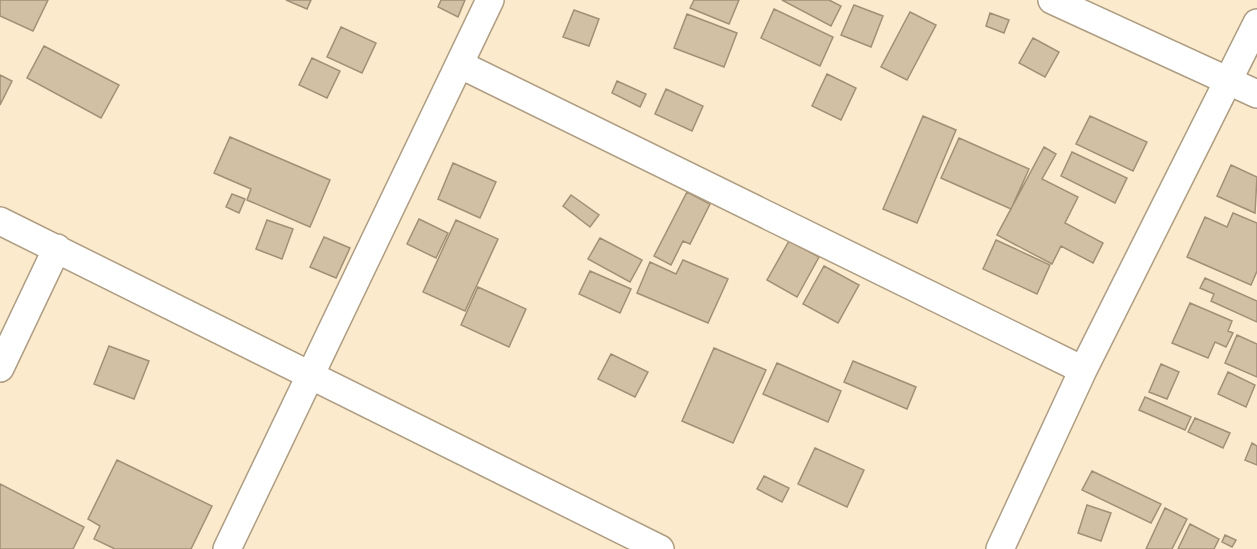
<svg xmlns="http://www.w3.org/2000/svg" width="1257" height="549" viewBox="0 0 1257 549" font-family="'Noto Sans',sans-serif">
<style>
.building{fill:#d2c0a4;stroke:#a19075;stroke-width:1.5}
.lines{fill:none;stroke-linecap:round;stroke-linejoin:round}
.minor-casing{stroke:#ae9d82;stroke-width:30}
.minor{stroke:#fff;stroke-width:27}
</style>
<rect width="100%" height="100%" fill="#fceacd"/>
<path class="building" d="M0 0H48L33 31 0 16Z
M286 0H311L307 9Z
M441 0H465L458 17 438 7Z
M694 0H739L729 24 690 8Z
M782 0H829L841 6 831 26Z
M854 5 883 16 871 47 841 35Z
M774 9 833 37 820 66 761 38Z
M574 10 599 19 589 46 563 37Z
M910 12 936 25 907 80 881 67Z
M990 13 1009 20 1004 33 986 26Z
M687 14 737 33 724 67 674 48Z
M341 27 376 43 362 73 327 57Z
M1033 38 1059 52 1045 77 1019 63Z
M44 46 119 85 101 118 27 78Z
M312 58 340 71 327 98 299 85Z
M827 74 856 88 841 120 812 106Z
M0 75 12 81 0 105Z
M617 81 646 94 640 107 612 93Z
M666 89 703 106 692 131 655 114Z
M923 116 956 130 917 223 883 209Z
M1090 116 1147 142 1133 171 1076 144Z
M230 137 330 180 310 227 247 200 251 189 214 173Z
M959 138 1029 169 1011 209 941 178Z
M1044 147 1056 154 1042 179 1078 197 1065 223 1103 243 1093 263 1061 246 1052 264 997 235Z
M1072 152 1127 178 1115 203 1061 176Z
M453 163 496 182 480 218 438 199Z
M1231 165 1257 177 1255 213 1217 196Z
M687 192 710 204 690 244 683 241 671 265 654 256Z
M232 194 245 199 239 213 226 207Z
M571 195 599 215 590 227 563 206Z
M1233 213 1257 223V271L1251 285 1187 257 1205 217 1227 227Z
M419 219 448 233 436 258 407 244Z
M267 220 293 229 282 259 256 249Z
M456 220 498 239 465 311 423 292Z
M324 237 350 248 336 278 310 267Z
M600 238 642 260 630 282 588 259Z
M996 240 1050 265 1037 294 983 269Z
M789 241 819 257 797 297 767 280Z
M683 260 728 279 708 323 637 293 650 262 676 274Z
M824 266 859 285 838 323 803 304Z
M590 271 631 289 620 313 579 294Z
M1205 278 1257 301V322L1211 301 1214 294 1200 288Z
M478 287 526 309 509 347 461 325Z
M1190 303 1232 321 1228 331 1233 333 1226 347 1215 342 1208 358 1172 343Z
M1237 335 1257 344V377L1225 363Z
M109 346 149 361 134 399 94 384Z
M714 348 766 370 733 443 682 421Z
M611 354 648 372 635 397 598 379Z
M853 361 916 387 907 409 844 382Z
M777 363 841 391 828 422 763 394Z
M1161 364 1179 372 1167 399 1149 392Z
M1228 372 1255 385 1246 407 1218 394Z
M1145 397 1191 417 1185 430 1139 410Z
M1195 418 1230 433 1223 448 1188 432Z
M1252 443 1257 446V465L1245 460Z
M815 448 864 470 847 507 798 484Z
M117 460 212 506 191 549H115L94 539 100 526 88 519Z
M1092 471 1161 504 1151 523 1082 490Z
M764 476 789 488 782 502 757 489Z
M0 484 84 527 73 549H0Z
M1087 505 1111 513 1101 541 1078 533Z
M1165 508 1187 519 1172 549H1146Z
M1190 524 1219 539 1214 549H1178Z
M1225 535 1236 540 1232 547 1222 542Z"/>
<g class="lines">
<defs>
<path id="minor" d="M1052 0 1257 94
M461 65 1083 370
M0 221 660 549
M0 368 57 248
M227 549 490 0
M1000 549 1083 370 1257 23"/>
</defs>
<use href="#minor" class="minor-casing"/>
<use href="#minor" class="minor"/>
</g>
</svg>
